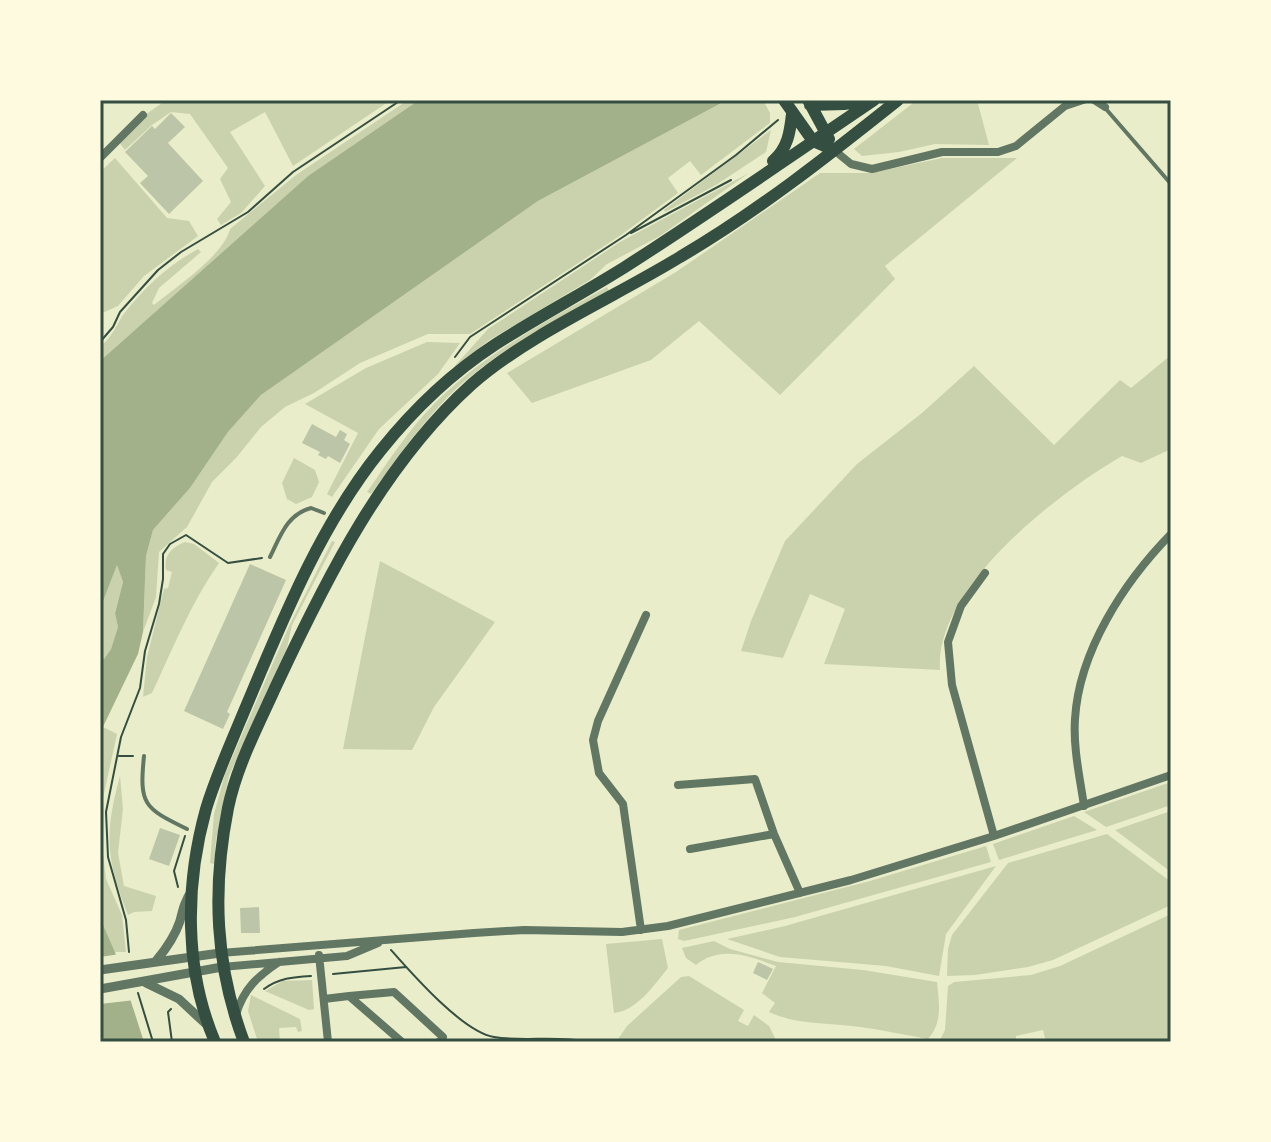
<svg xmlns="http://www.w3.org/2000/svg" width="1271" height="1142" viewBox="0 0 1271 1142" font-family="Ubuntu,sans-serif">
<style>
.green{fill:#cad2ad}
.water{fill:#a3b18a}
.pier{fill:#e9edc9}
.building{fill:#bcc5a7}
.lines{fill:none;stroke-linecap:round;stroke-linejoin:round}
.path{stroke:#344e41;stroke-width:2}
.service{stroke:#617663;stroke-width:4}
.minor{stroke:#617663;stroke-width:8}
.tertiary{stroke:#617663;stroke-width:9}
.primary{stroke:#344e41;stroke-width:12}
.neatline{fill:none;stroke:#344e41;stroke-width:3}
</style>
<rect width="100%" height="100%" fill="#e9edc9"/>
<path class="green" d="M160 100H391L293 166 265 112 230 132 265 186 241 213 221 225 217 219 231 202 220 179 228 168 190 114 171 112 152 125 125 150 119 142 145 115 162 103Z
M408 100H419L308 176 100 361V347C115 334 116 324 126 311 148 284 169 265 198 249L201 252 159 288 152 303 154 305C176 287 223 256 230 229L296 175Z
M727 100H763L770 113V123L701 175 690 161 668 178 678 193 621 235 470 334H428L360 363 314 393 285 407 261 427 236 458 212 482 187 527 159 552 156 597 143 632 146 556 153 530 190 488 228 432 261 395 538 201Z
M917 100H977L989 145 935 144 899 152 862 156 854 149Z
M771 130 766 152 716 185 665 212 664 210Z
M115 158 167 218 189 221 198 236 144 276 118 306 100 314V172Z
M942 158H1017L885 266 895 279 780 395 699 321 651 360 532 403 507 373 676 272 820 173H871Z
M749 173 660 236 607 264 590 280 488 341 453 368 488 329 620 242Z
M607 287 609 291C557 320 502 347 457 388 424 419 398 457 371 494L367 492C388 462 409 429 434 404 484 354 546 321 607 287Z
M427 342 460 343 438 374 379 429 332 497 327 494 358 433 305 404 366 368Z
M1171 355V449L1141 463 1122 456C1058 493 934 588 940 670L824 664 845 609 810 594 783 658 741 651 751 621 785 541 857 464 922 413 974 366 1054 445 1120 380 1131 388Z
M294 458 315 470 319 482 312 497 296 504 287 499 282 483Z
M332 541 335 542 292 625 287 648 229 776 216 840 214 864 210 863 214 814 225 774 289 626Z
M185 542 194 544 219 563C191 603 173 648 152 693L143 697 147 657 164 589 168 588 172 572 166 570C163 556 172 547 185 542Z
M380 561 495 622 434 707 412 750 343 749Z
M117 564 123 582 115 612 118 627 111 649 104 659 100 654V609Z
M103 727 117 734 100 812V733Z
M120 776 123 809 118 853 124 886 156 896 152 911 134 912 128 915C106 858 104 835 120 776Z
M1171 782V805L1106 827 1084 812Z
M1171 811V872L1115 830Z
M1074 816 1097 830 999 860 993 844Z
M100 828 106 879 122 915 126 952H115L100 918Z
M1107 834 1171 882V905L1053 960 1028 967 975 975 947 976 948 949 952 935 1008 863Z
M986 846 991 862 795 917 684 941 678 939 679 930 870 881Z
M996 866 946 934 939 976 886 966 780 957 727 939 785 926Z
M1171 914V1042H1046L1043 1030 1016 1036V1042H945L940 1040 945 1030 948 986 954 982 1031 975 1060 966Z
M662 939 668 968C654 985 637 1011 614 1013L606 944Z
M714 941 730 949 778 962 863 970 937 982C939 1003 943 1022 928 1039 905 1035 883 1030 860 1027 827 1022 800 1026 769 1012L775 1003 762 993 776 966C749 956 721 945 696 965L686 958 682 948Z
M689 976 744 1010 738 1021 748 1026 754 1015 769 1026 777 1042H616L627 1026 681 977Z
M312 980 314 1009 309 1010 265 991 283 981Z
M251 995 300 1019 302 1031 298 1032 296 1027 279 1028 280 1042H258L248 1011Z"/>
<path class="water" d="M419 100H727L538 201 261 395 228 432 190 488 153 530 146 556 143 632 138 654 100 733V654L104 659 111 649 118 627 115 613 123 582 117 565 100 609V361L308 176Z
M100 918 115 952 144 1042H100Z"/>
<path class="pier" d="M120 954 135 1000 100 1004V957Z"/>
<path class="building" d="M171 113 185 127 168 143 203 181 169 214 140 183 148 176 125 152 152 126 155 129Z
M312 424 336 437 340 430 347 434 344 440 350 444 340 463 328 456 326 459 318 455 320 452 302 443Z
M250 564 286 580 227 712 230 714 223 729 184 711Z
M160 828 180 835 169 866 149 859Z
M259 907 260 933H241L240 908Z
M758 962 773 969 767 980 753 973Z"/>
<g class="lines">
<path class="path" d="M631 233 731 180
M100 342 113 327 120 312 158 270 181 252 248 212 293 172 401 100
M455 357 470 337 626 235 736 155 778 120
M119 756H133
M178 887 174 871 185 836
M391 950C413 975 463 1032 494 1037 525 1042 557 1035 588 1042
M129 952 126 920 108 857 106 812 121 737 140 688 145 651 159 604 163 579V554L170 544 186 535 228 563 262 558
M333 974 406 967
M264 989C279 978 293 977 311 976
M138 993 153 1042
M171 1009 168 1012 172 1042"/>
<path class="service" d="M1106 109 1171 184
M270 557C280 537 287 514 311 508L324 513
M144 756C139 805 144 808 187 829"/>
<path class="minor" d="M1094 100 1105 107
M834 150 851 164 872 169 942 152H998L1016 146 1065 106 1083 100
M100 158 143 115
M985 573 961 606 948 642 952 685 994 836
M678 785 755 779 774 834 800 893
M1084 806C1080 778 1073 748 1075 719 1079 651 1124 582 1171 534
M690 849 774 834
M641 930 623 804 599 773 593 740 598 721 646 615
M220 953 474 933 524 930 622 932 668 926 851 880 994 836 1171 775
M319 955 328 1042
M222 967 347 956 378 943
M349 996 394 992 443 1037 439 1042
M324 999 349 996 402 1042
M236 1015C243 989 258 976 279 962"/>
<path class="tertiary" d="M156 961C166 949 175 936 180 921 183 908 185 901 192 890
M100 970 220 953
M146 983 179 999 208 1026
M100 989 222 967"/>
<path class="primary" d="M784 100 813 141 834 150
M808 100 829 139
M810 105 844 104 869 100
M773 161C788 148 790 132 792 114
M215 1042C184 969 185 885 206 809 215 779 228 750 240 721 279 629 317 529 381 450 413 410 453 372 496 344 538 317 582 294 625 267 709 213 791 156 874 100
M244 1042C215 965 212 889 228 808 237 765 258 726 276 686 326 579 383 464 472 384 529 334 615 297 680 257 757 212 829 155 898 100"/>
</g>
<rect width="1271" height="1142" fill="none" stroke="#fefae0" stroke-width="204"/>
<rect x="102" y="102" width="1067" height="938" class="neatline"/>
</svg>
